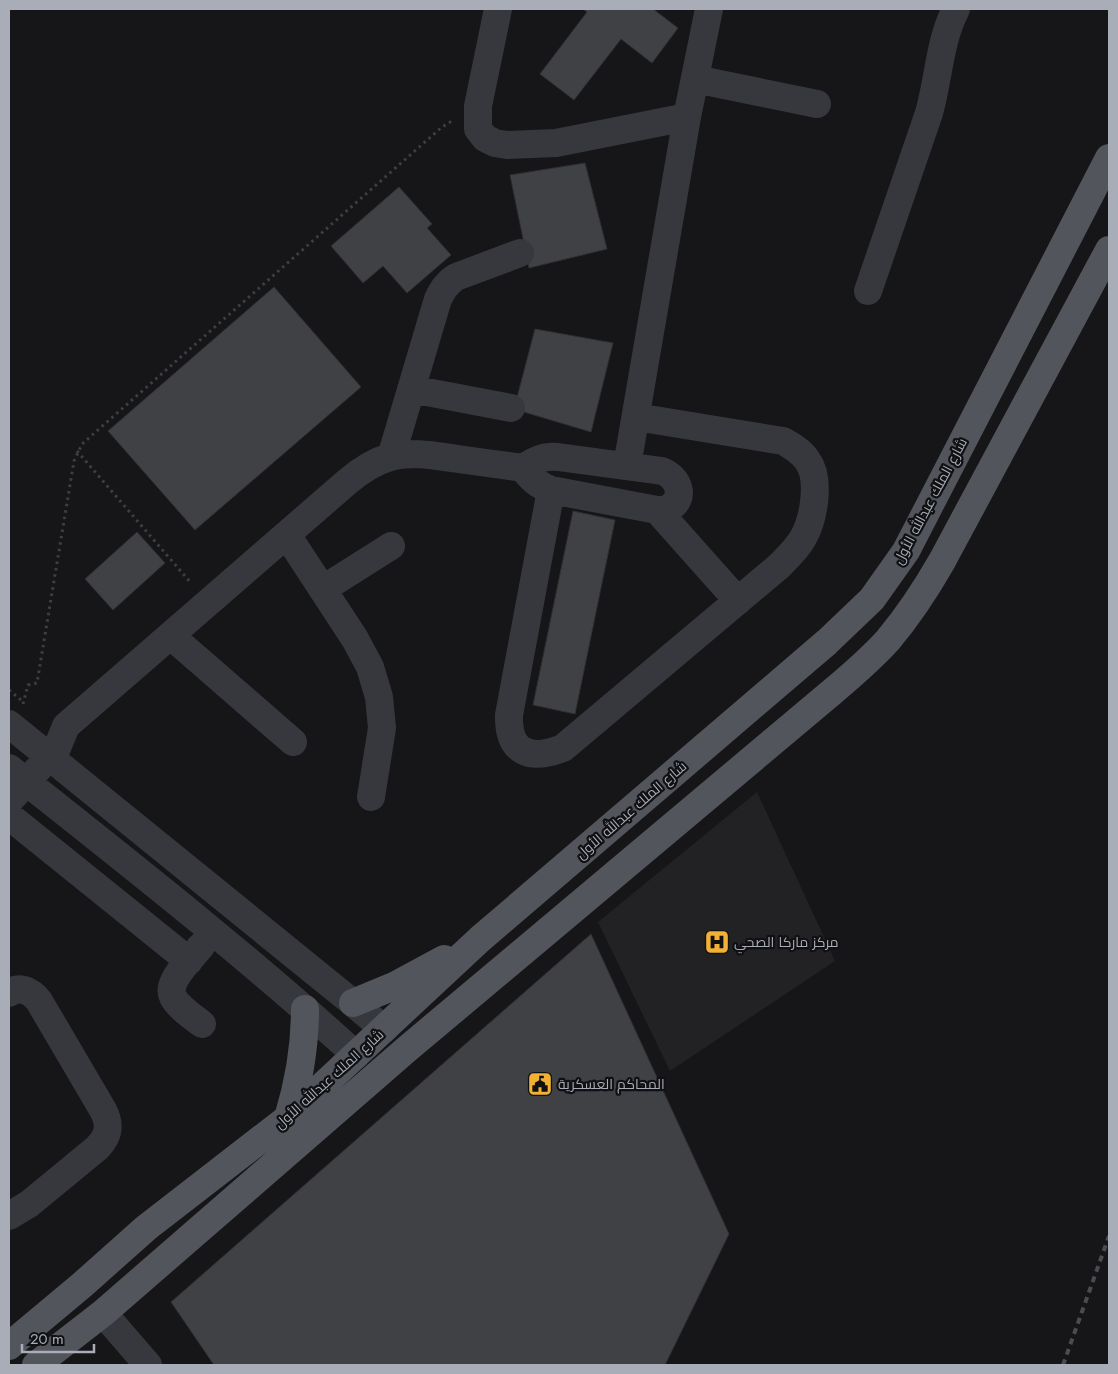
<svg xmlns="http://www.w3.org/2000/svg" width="1118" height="1374" viewBox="0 0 1118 1374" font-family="Jost,Cairo,sans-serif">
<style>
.built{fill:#222225}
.building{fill:#404145;stroke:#303034}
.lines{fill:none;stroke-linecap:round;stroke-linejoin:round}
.path{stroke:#3d3f44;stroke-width:3;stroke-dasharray:2.5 4;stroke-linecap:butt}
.minor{stroke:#37383d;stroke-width:28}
.major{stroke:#53555c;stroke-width:28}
.rail{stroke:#4a4c52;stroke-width:4;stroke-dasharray:6 5;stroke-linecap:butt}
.labels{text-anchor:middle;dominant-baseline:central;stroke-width:4.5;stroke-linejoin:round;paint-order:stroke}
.street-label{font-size:14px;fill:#a8adb8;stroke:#111113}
.poi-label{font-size:14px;fill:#a8adb8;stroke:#111113;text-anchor:start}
</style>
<rect width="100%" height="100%" fill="#161618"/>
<path class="built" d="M757 792 835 961 670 1071 598 922Z"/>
<path class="building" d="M583 9H653L678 28 652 63 621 39 574 100 540 74 587 12Z
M585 163 607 249 529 268 510 175Z
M399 187 432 224 427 228 451 255 407 293 383 266 363 283 331 246Z
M274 287 361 387 195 530 108 431Z
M535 329 613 343 591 432 514 409Z
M573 511 615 520 575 714 533 705Z
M137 532 165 563 113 610 85 579Z
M591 934 729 1234 665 1365H214L171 1302Z"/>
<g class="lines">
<path class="path" d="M77 451 191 583
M9 690 21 700
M23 704 28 685 37 683 74 461 82 444 442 127 452 121"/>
<path class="minor" d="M498 9 478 106V129L485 138 495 143 507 145 556 143 687 117
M695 79 817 104
M868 291 929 113C939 78 939 42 956 9
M411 389 511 408
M391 457 438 299C443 289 447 283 456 277L520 253
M627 466 687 117 709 9
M551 490 509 715C508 753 530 761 563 748L778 567C787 558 797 549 803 538 814 519 821 478 807 460 801 451 792 446 783 441L636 417
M657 510 738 601
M287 535 355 639 370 667 379 697 382 728 371 797
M323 589 391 546
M171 636 293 742
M9 724 353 1003 384 1029
M9 768C126 861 245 954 356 1055
M9 801 57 748 66 726 347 482C360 471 373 462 390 457 412 451 436 456 458 459 480 462 501 465 523 468 535 460 543 456 558 457L662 471C678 477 687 498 669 508 665 510 660 510 657 510L551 490C538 485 531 479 523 468
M9 816 189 961
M201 946C192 958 165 982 173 997 178 1007 193 1017 202 1024
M9 993C20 985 31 991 39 1001L103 1110C111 1125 109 1136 97 1148L29 1204 9 1216
M103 1313 148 1365"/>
<path class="major" d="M353 1003 394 986 444 959
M288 1118C299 1082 305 1047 305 1009
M9 1346 82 1285 146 1228 288 1118 480 939 827 642 872 599 906 551 1109 158
M36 1365 103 1313 407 1049 832 692C851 676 871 659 888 640 909 615 926 589 942 561L1109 250"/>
<path class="rail" d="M1063 1365 1109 1236"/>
</g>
<defs>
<symbol id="hospital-square" viewBox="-11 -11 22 22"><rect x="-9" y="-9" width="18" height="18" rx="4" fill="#f2b134" stroke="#111113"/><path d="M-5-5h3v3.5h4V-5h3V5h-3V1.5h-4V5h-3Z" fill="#111"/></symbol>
<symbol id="civic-square" viewBox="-11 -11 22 22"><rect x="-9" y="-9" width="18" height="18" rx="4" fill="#f2b134" stroke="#111113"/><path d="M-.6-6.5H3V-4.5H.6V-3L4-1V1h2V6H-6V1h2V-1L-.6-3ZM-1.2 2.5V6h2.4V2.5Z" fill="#111"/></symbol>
</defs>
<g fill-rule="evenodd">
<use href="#hospital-square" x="703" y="928" width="28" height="28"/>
<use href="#civic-square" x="526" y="1070" width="28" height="28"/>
</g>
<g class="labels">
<g class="street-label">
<text transform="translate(930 501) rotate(-62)">شارع الملك عبدالله الأول</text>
<text transform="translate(631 810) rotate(-41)">شارع الملك عبدالله الأول</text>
<text transform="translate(329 1079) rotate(-42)">شارع الملك عبدالله الأول</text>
</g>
<g class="poi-label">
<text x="734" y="942">مركز ماركا الصحي</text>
<text x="558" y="1084">المحاكم العسكرية</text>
</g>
</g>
<rect width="1118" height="1374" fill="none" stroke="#a8adb8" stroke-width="20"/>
<path d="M22 1344v8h72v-8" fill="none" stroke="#a8adb8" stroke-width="2.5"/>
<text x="30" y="1344" font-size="15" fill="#a8adb8" stroke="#111113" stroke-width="4" paint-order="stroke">20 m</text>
</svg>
